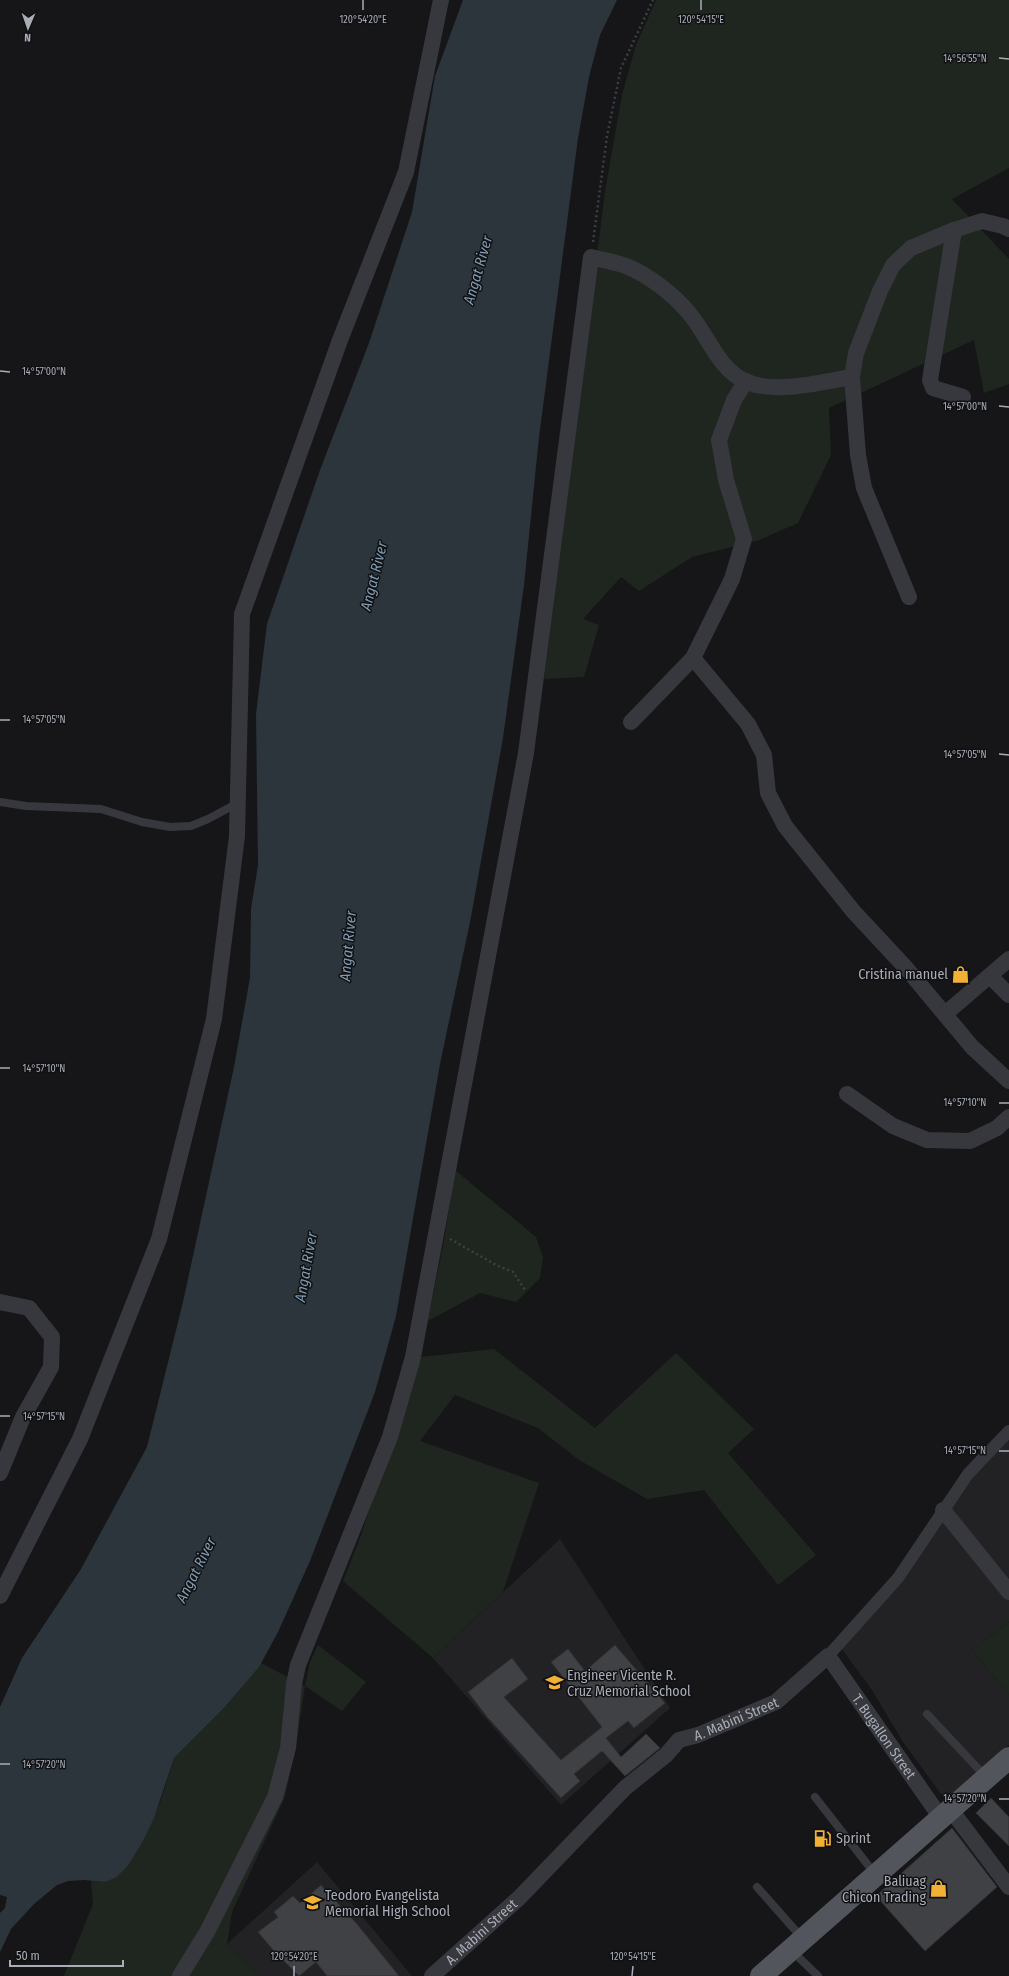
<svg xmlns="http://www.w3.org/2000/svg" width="1009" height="1976" viewBox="0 0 1009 1976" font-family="'Fira Sans Condensed',sans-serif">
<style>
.built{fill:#222225}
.green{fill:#1e261f}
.water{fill:#2c353c}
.building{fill:#404145;stroke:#303034}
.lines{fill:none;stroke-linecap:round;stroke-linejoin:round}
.path{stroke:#3d3f44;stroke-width:2.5;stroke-dasharray:2 3;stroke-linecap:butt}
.service{stroke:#37383d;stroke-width:8}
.pedestrian{stroke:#37383d;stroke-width:12}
.minor{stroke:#37383d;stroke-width:16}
.primary{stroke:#53555c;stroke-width:22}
.ticks{fill:none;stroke:#a8adb8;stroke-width:1.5}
.labels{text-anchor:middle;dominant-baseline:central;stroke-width:3;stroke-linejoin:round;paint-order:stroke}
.poi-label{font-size:14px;fill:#a8adb8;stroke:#111113;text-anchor:start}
.street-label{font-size:14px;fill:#a8adb8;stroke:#111113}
.water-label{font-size:15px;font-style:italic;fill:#7f9bb3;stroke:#111113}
.ticks-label{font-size:10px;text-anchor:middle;fill:#a8adb8;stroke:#111113;stroke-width:3;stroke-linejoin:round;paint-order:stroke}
</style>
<rect width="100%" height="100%" fill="#161618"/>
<path class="built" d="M1009 1437V1622L972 1650 1009 1694V1745L947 1802 903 1742 872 1690 841 1648 972 1475Z
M560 1539 670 1708 561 1805 433 1658Z
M317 1862 412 1976H260L227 1944Z"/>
<path class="green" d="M656 0H1009V168L952 199 1009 259V384L984 393 974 340 829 408 831 455 798 523 759 540 692 557 639 591 621 577 583 619 599 625 584 677 544 679 605 191 622 95 636 45Z
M455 1170 536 1237 543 1257 540 1278 516 1302 480 1293 428 1321 445 1235Z
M494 1349 595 1428 676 1353 754 1429 728 1453 816 1555 778 1585 704 1490 647 1499 579 1460 538 1428 455 1395 420 1441 539 1483 503 1592 433 1658 343 1581 360 1538 421 1357Z
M1009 1622V1694L972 1650Z
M318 1645 366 1682 342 1711 305 1686 296 1746 285 1797 232 1912 227 1944 260 1976H64L93 1904 91 1881 105 1882 143 1841 161 1800 174 1758 224 1708 261 1663 305 1686 310 1662Z"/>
<path class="water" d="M463 0H617L600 35 589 77 578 138 539 437 524 585 503 738 471 917 440 1064 396 1316 375 1392 310 1561 278 1632 259 1667 224 1708 174 1758 154 1818 143 1841 129 1864 117 1877 105 1882 84 1880 68 1881 57 1885 34 1904 11 1929 0 1952V1913L5 1908 7 1897 0 1895V1707L22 1658 81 1569 147 1447 183 1302 234 1067 250 978 251 909 258 865 256 714 267 624 320 470 369 343 412 212 435 76Z"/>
<path class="building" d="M615 1645 665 1703 634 1728 628 1721 606 1738 621 1757 646 1734 660 1748 625 1776 602 1751 574 1774 580 1781 561 1798 488 1718 468 1692 512 1658 528 1679 504 1697 561 1760 602 1727 551 1662 568 1649 585 1671Z
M991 1798 1009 1817V1846L976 1813Z
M952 1828 997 1887 925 1951 876 1896Z
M321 1885 357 1924 399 1976H327L316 1962 299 1976 274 1951 258 1932 278 1917 274 1912 293 1896 300 1903Z"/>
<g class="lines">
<path class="path" d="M593 242 607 136 621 68 653 0
M450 1239 496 1265 513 1272 525 1290"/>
<path class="service" d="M0 802 26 806 101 809 142 822 170 827 191 826 208 819 238 803
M927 1714 986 1777
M815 1797 875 1874
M757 1887 795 1930 804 1937
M791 1950 818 1976"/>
<path class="pedestrian" d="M828 1656 898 1578 968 1474 1009 1431"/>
<g class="minor">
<path d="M954 230 930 380 933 388 963 397"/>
<path d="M909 597 864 488 858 455 852 377 856 353 880 291 893 265 911 248 954 230 982 221 1003 226 1009 229"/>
<path d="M693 658 748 724 764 755 768 793 785 826 853 911 907 969 972 1047 1009 1081"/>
<path d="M631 722 693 658 732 579 744 539 726 480 719 440 734 400 746 381"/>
<path d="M990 976 1009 995"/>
<path d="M945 1014 1009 959"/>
<path d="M847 1094 893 1126 927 1140 970 1141 997 1128 1009 1117"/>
<path d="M0 1302 29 1308 52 1337 51 1367 23 1417 0 1473"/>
<path d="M943 1510 1009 1592"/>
<path d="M0 1596 80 1439 159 1239 214 1019 237 836 242 614 340 340 406 172 441 0"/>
<path d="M951 1810 1009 1887"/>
<path d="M180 1976 207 1932 275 1797 288 1748 294 1684 298 1665 390 1437 413 1357 526 753 591 257C603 260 615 262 626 266 649 275 674 295 689 313 708 335 718 370 747 382 776 394 821 382 852 377"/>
<path id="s1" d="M432 1976 519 1898 625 1788 666 1755 679 1740 698 1735 776 1702 828 1656 941 1818"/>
</g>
<path class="primary" d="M761 1976 1009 1758"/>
</g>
<path class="ticks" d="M363 10V0M701 10V0M999 58 1009 59M0 371 10 372M999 406 1009 407M0 720H10M999 754 1009 755M0 1068H10M999 1103H1009M0 1416H10M999 1451H1009M0 1764H10M999 1799H1009M294 1976V1966M632 1976 633 1966"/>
<defs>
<symbol id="shop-bare" viewBox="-9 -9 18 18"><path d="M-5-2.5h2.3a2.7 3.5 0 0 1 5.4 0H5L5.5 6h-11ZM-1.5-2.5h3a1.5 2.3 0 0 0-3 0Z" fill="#f2b134" stroke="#111113" stroke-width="2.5" paint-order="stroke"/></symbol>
<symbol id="school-bare" viewBox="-9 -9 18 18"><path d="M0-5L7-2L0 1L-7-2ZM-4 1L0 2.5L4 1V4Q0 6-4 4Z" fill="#f2b134" stroke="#111113" stroke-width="2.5" paint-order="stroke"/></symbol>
<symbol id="fuel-bare" viewBox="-9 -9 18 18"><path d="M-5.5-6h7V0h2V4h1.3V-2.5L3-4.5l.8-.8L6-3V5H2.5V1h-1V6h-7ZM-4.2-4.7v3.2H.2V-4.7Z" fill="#f2b134" stroke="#111113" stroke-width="2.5" paint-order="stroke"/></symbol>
</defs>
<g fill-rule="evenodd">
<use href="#shop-bare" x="948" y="962" width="25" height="25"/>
<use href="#school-bare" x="542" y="1670" width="25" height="25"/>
<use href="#fuel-bare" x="810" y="1826" width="25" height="25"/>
<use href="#shop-bare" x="926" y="1876" width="25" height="25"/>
<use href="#school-bare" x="300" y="1890" width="25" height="25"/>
</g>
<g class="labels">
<g class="poi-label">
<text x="948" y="974" text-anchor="end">Cristina manuel</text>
<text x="567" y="1675">Engineer Vicente R.<tspan x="567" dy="16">Cruz Memorial School</tspan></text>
<text x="836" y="1838">Sprint</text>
<text x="926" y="1881" text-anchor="end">Baliuag<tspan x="926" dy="16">Chicon Trading</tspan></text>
<text x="325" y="1895">Teodoro Evangelista<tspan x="325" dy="16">Memorial High School</tspan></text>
</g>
<g class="street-label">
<text stroke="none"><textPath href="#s1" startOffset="403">A. Mabini Street</textPath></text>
<text stroke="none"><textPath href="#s1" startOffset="614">T. Bugallon Street</textPath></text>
<text stroke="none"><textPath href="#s1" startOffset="66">A. Mabini Street</textPath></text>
</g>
<g class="water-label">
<text transform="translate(478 270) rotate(-74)">Angat River</text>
<text transform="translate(374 576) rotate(-76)">Angat River</text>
<text transform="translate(348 946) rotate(-85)">Angat River</text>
<text transform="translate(306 1267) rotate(-80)">Angat River</text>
<text transform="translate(196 1570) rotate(-63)">Angat River</text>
</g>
</g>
<g class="ticks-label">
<text x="363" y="23">120°54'20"E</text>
<text x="701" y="23">120°54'15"E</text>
<text x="965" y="62">14°56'55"N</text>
<text x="44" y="375">14°57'00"N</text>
<text x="965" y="410">14°57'00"N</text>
<text x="44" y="723">14°57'05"N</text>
<text x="965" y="758">14°57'05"N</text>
<text x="44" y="1072">14°57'10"N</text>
<text x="965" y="1106">14°57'10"N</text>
<text x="44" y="1420">14°57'15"N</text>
<text x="965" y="1454">14°57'15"N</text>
<text x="44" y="1768">14°57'20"N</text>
<text x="965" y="1802">14°57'20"N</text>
<text x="294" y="1960">120°54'20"E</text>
<text x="633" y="1960">120°54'15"E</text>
</g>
<g transform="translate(28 28) rotate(182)" stroke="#111113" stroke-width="3" paint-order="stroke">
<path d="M0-3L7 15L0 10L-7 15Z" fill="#a8adb8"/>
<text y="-6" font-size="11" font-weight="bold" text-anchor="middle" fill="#a8adb8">N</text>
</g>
<path d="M10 1960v6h113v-6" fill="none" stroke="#a8adb8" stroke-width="2"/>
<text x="16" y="1960" font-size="12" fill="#a8adb8" stroke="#111113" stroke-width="3" paint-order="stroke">50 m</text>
</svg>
